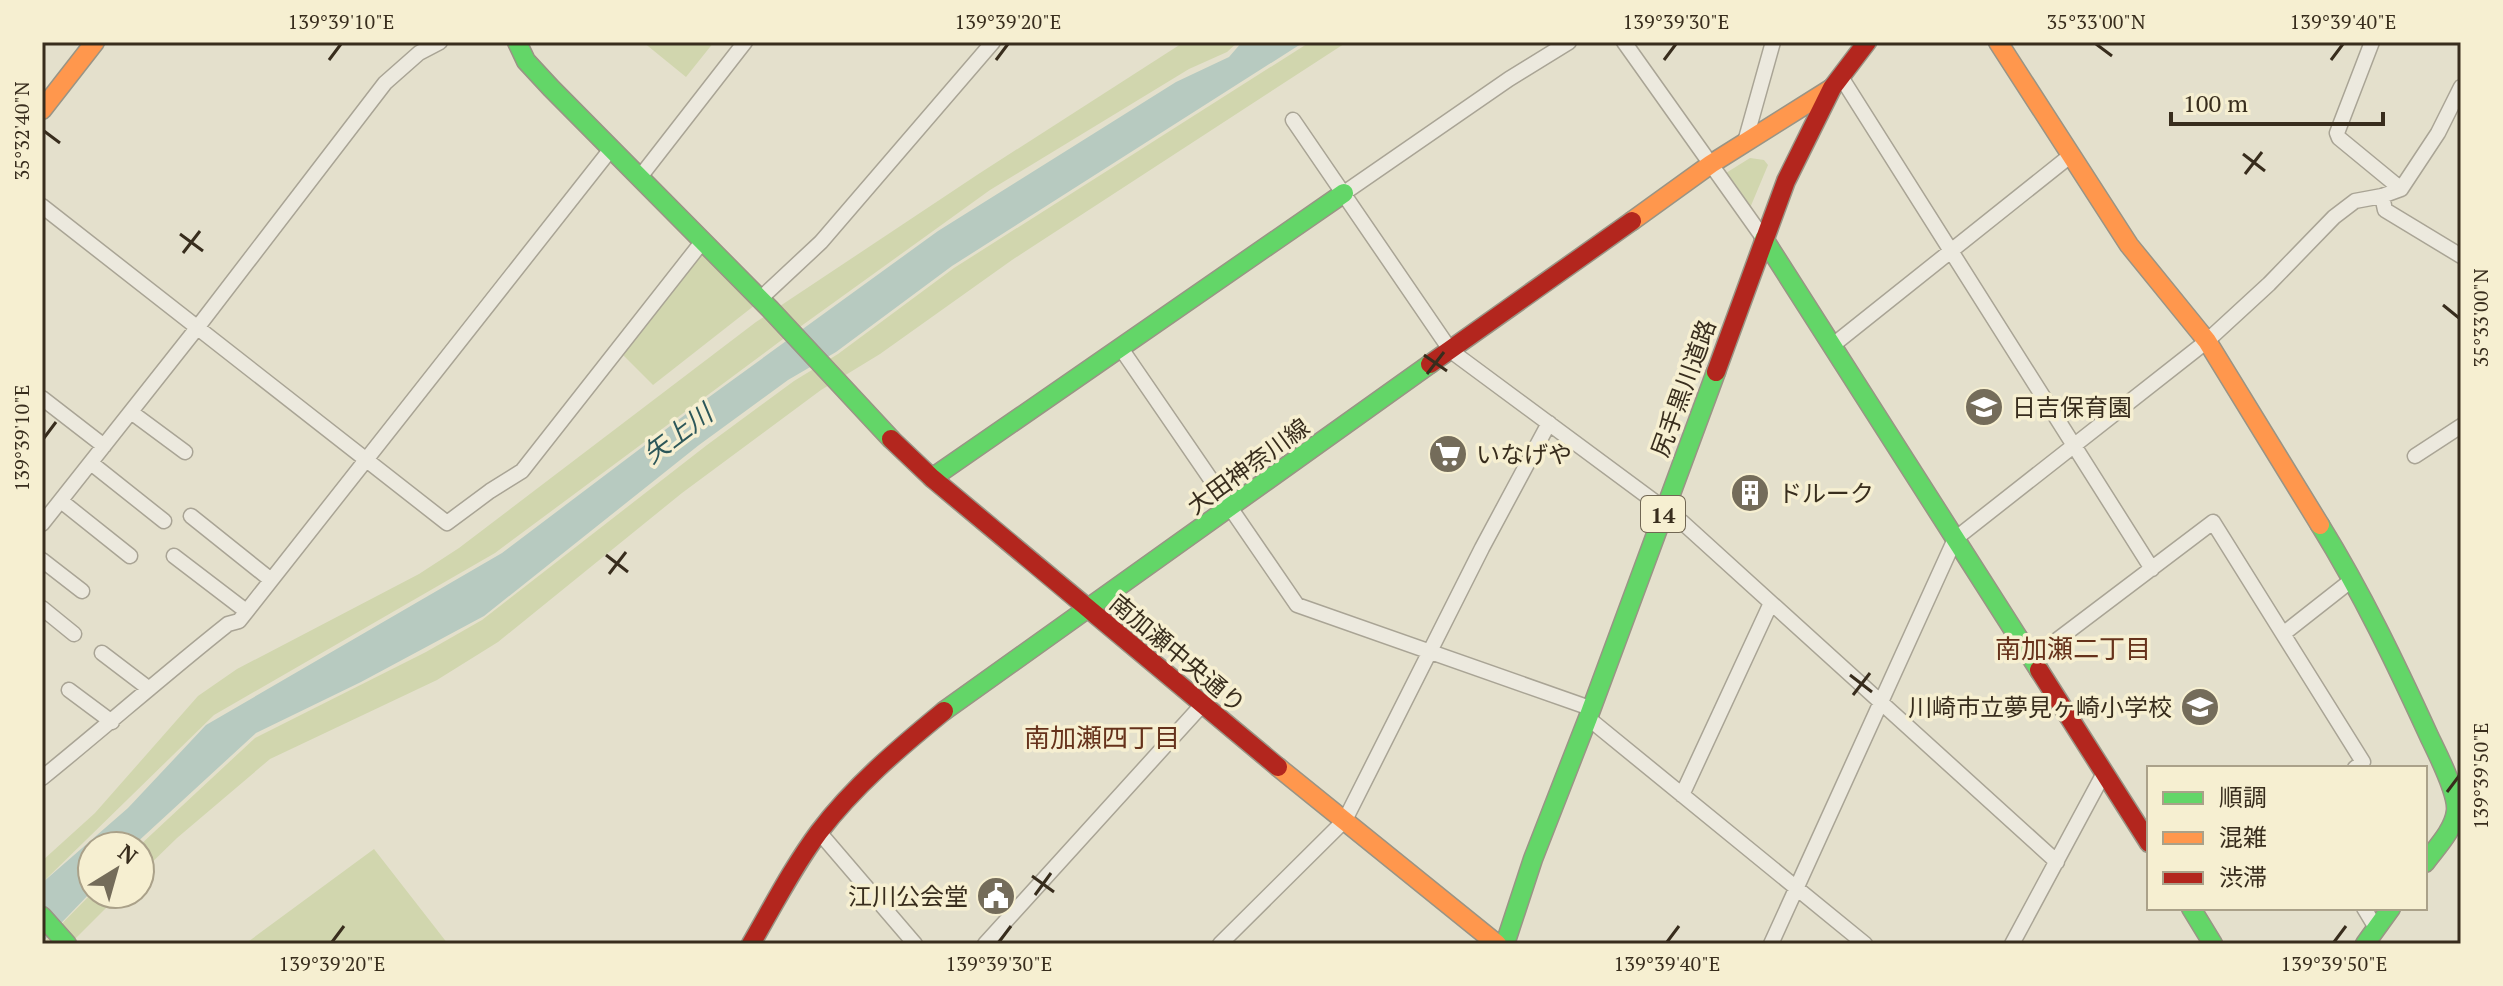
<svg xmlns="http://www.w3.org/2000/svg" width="2503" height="986" viewBox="0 0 2503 986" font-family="'PT Serif','Noto Sans JP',serif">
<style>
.green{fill:#d1d6ae}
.water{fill:#b7cac0}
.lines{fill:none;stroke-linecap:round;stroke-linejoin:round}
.street-casing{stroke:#a9a495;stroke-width:17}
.fast-casing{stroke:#999485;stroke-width:21}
.slow-casing{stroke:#999485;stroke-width:21}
.jam-casing{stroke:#999485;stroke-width:21}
.street{stroke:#ece9de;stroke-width:14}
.fast{stroke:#63d668;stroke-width:18}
.slow{stroke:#ff974d;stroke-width:18}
.jam{stroke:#b3261e;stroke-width:18}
.ticks{fill:none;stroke:#382d1d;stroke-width:3}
.labels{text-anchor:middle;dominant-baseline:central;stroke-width:7;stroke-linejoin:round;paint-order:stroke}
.shield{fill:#f6efd1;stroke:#716753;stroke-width:2}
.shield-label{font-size:22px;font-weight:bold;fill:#382d1d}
.street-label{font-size:24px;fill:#382d1d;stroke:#f6efd1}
.poi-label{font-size:24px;fill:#382d1d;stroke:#f6efd1;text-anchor:start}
.water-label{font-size:26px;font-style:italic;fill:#2c5759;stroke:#f6efd1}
.neighbourhood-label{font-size:26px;fill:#66321b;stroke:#f6efd1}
.neatline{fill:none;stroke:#382d1d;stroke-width:3}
.ticks-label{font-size:20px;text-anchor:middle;fill:#382d1d}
</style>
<rect width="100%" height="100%" fill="#e4e0cc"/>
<path class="green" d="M643 42H714L686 77Z
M1184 42H1238L1227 52 1189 69 990 190 779 342 495 553 214 715 42 883V861L95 813 198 696 237 669 419 574 459 548 756 322 980 173Z
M1310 42H1347L1012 260 880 354 821 390 682 493 498 642 437 680 270 759 177 838 140 874 139 846 255 738 426 652 482 620 707 445 794 381 838 354 954 268Z
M1750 158 1764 160 1768 165 1750 208 1726 173Z
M700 250 755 305 653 385 621 353Z
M374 849 448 944H245Z
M92 893 120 894 70 944H42Z"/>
<path class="water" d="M1242 42H1304L952 266 836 352 788 380 699 445 484 616 361 682 256 733 133 846H92V891L42 943V883L128 808 206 725 502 553 698 405 938 231 1176 82 1229 57Z"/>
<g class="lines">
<defs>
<path id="street" d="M1624 42 1764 239
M2372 42 2337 133 2339 138 2401 189
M1841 77 2152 569
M1293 120 1451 351 1682 522 2057 862
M1745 142 1773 42
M640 177 745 42
M1344 193 1509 79 1569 42
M2382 196 2385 210 2461 256
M42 206 447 523 490 491 522 471 702 242
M760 299 821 242 993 42
M1833 345 2070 156
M1120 347 1297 605 1590 708
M42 398 104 446
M131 412 185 452
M2415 456 2461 426
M91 463 164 521
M61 501 130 556
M191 516 271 580
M42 524 197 328 385 83 419 53 440 42
M174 556 246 611
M42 560 82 591
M42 608 74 634
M2283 634 2353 579
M102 653 148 688
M2032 659 2213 522 2363 762 2355 768
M69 690 112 722
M1588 718 1865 944
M42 778C105 727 165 674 228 624L239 621 611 149
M1682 795 1771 603
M819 832 915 944
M2364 908 2376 928
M985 944 1202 705
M1220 944 1345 820 1482 548 1549 423
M1771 944 1955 539 2207 341 2269 284 2334 217 2355 201 2382 196 2401 189 2438 133 2461 87
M2012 944 2104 773"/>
<path id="fast" d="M517 42 526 61 551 88 770 309 891 439
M1764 239 2039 670
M932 478 1344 193
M2320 525C2362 593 2396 664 2429 736 2437 753 2458 793 2456 811 2454 830 2436 848 2425 863
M944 711 1430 364
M2191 908 2213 944
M42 916 67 944
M1505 944 1533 859 1588 718 1716 372
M2365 944 2391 908"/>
<path id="slow" d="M1998 42 2129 245 2207 341 2320 525
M42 110 95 42
M1632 221 1711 164 1832 88
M1278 767 1497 944"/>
<path id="jam" d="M1430 364 1632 221
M1716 372 1786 181 1832 88 1867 42
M891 439 932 478 1278 767
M2039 670 2149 843
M751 944C773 906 793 867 819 832 854 786 899 748 944 711"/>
</defs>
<use href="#street" class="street-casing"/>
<use href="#fast" class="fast-casing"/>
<use href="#slow" class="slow-casing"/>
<use href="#jam" class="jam-casing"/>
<use href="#street" class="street"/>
<use href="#fast" class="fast"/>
<use href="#slow" class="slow"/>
<use href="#jam" class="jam"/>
</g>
<path class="ticks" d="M2096 44 2112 56M329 60 341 44M996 60 1008 44M1664 60 1676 44M2331 60 2343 44M44 131 60 143M2243 154 2265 171M2245 174 2262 152M180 234 203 251M183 253 200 231M2443 305 2459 318M1424 355 1447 371M1427 374 1444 352M44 438 56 422M606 555 628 572M609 574 626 552M1850 675 1872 692M1853 695 1870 673M2447 792 2459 776M1032 876 1054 892M1035 895 1051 873M332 942 344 926M999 942 1011 926M1667 942 1679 926M2334 942 2346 926"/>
<defs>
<symbol id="school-disc" viewBox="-11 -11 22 22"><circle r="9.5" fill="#746c5a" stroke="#f6efd1"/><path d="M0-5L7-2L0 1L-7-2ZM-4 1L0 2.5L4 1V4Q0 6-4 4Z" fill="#fff"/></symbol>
<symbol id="supermarket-disc" viewBox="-11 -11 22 22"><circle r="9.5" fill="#746c5a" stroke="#f6efd1"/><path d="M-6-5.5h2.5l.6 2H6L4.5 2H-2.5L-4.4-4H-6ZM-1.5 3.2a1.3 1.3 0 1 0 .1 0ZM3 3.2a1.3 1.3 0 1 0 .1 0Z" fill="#fff"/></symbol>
<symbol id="building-disc" viewBox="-11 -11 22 22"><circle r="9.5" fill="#746c5a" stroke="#f6efd1"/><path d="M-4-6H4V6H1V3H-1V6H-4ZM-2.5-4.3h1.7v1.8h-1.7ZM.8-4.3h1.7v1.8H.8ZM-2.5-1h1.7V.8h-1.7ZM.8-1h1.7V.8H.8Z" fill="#fff"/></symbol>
<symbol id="civic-disc" viewBox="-11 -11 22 22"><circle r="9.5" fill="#746c5a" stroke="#f6efd1"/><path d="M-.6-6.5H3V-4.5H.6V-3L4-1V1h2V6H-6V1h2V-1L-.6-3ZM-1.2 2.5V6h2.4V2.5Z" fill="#fff"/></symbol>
</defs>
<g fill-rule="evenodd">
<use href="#school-disc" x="1962" y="385" width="44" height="44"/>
<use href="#supermarket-disc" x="1426" y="432" width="44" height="44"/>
<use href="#building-disc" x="1728" y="471" width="44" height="44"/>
<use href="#school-disc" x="2178" y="685" width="44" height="44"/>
<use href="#civic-disc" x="974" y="874" width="44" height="44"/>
</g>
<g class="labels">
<rect class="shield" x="1641" y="496" width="44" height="36" rx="6"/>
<g class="shield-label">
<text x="1663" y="514">14</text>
</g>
<g class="street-label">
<text transform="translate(1683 388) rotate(-70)">尻手黒川道路</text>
<text transform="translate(1248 466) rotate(-36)">大田神奈川線</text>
<text transform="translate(1178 653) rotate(40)">南加瀬中央通り</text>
</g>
<g class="poi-label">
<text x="2012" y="407">日吉保育園</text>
<text x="1476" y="454">いなげや</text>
<text x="1778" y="493">ドルーク</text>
<text x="2172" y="707" text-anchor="end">川崎市立夢見ヶ崎小学校</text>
<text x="968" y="896" text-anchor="end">江川公会堂</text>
</g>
<g class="water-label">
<text transform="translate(677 433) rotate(-37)">矢上川</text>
</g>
<g class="neighbourhood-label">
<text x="2073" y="648">南加瀬二丁目</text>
<text x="1102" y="737">南加瀬四丁目</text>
</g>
</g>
<rect width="2503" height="986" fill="none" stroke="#f6efd1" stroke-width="88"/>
<rect x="2147" y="766" width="280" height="144" fill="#f6efd1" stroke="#aaa189" stroke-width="2"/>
<rect x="2163" y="792" width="40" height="12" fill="#63d668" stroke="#aaa189" stroke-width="2"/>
<text x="2219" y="806" font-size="24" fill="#382d1d">順調</text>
<rect x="2163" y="832" width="40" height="12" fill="#ff974d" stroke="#aaa189" stroke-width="2"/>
<text x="2219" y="846" font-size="24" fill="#382d1d">混雑</text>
<rect x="2163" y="872" width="40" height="12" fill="#b3261e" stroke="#aaa189" stroke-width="2"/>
<text x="2219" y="886" font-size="24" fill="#382d1d">渋滞</text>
<g transform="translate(116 870) rotate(37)"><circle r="38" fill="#f6efd1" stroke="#aaa189" stroke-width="2"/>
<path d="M0-6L14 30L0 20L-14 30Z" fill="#746c5a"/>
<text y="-12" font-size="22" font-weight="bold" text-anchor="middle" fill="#382d1d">N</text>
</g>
<path d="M2171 112v12h212v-12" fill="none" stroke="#382d1d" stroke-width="4"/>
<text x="2183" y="112" font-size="24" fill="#382d1d" stroke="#f6efd1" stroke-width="6" paint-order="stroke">100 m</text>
<rect x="44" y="44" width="2415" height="898" class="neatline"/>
<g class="ticks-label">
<text x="341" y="29">139°39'10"E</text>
<text x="1008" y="29">139°39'20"E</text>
<text x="1676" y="29">139°39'30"E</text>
<text x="2096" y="29">35°33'00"N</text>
<text x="2343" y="29">139°39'40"E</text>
<text transform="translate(22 131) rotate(-90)" y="7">35°32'40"N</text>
<text transform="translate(2481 318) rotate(-90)" y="7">35°33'00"N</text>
<text transform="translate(22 438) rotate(-90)" y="7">139°39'10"E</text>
<text transform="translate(2481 776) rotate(-90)" y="7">139°39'50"E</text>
<text x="332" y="971">139°39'20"E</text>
<text x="999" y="971">139°39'30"E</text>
<text x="1667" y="971">139°39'40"E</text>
<text x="2334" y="971">139°39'50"E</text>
</g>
</svg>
